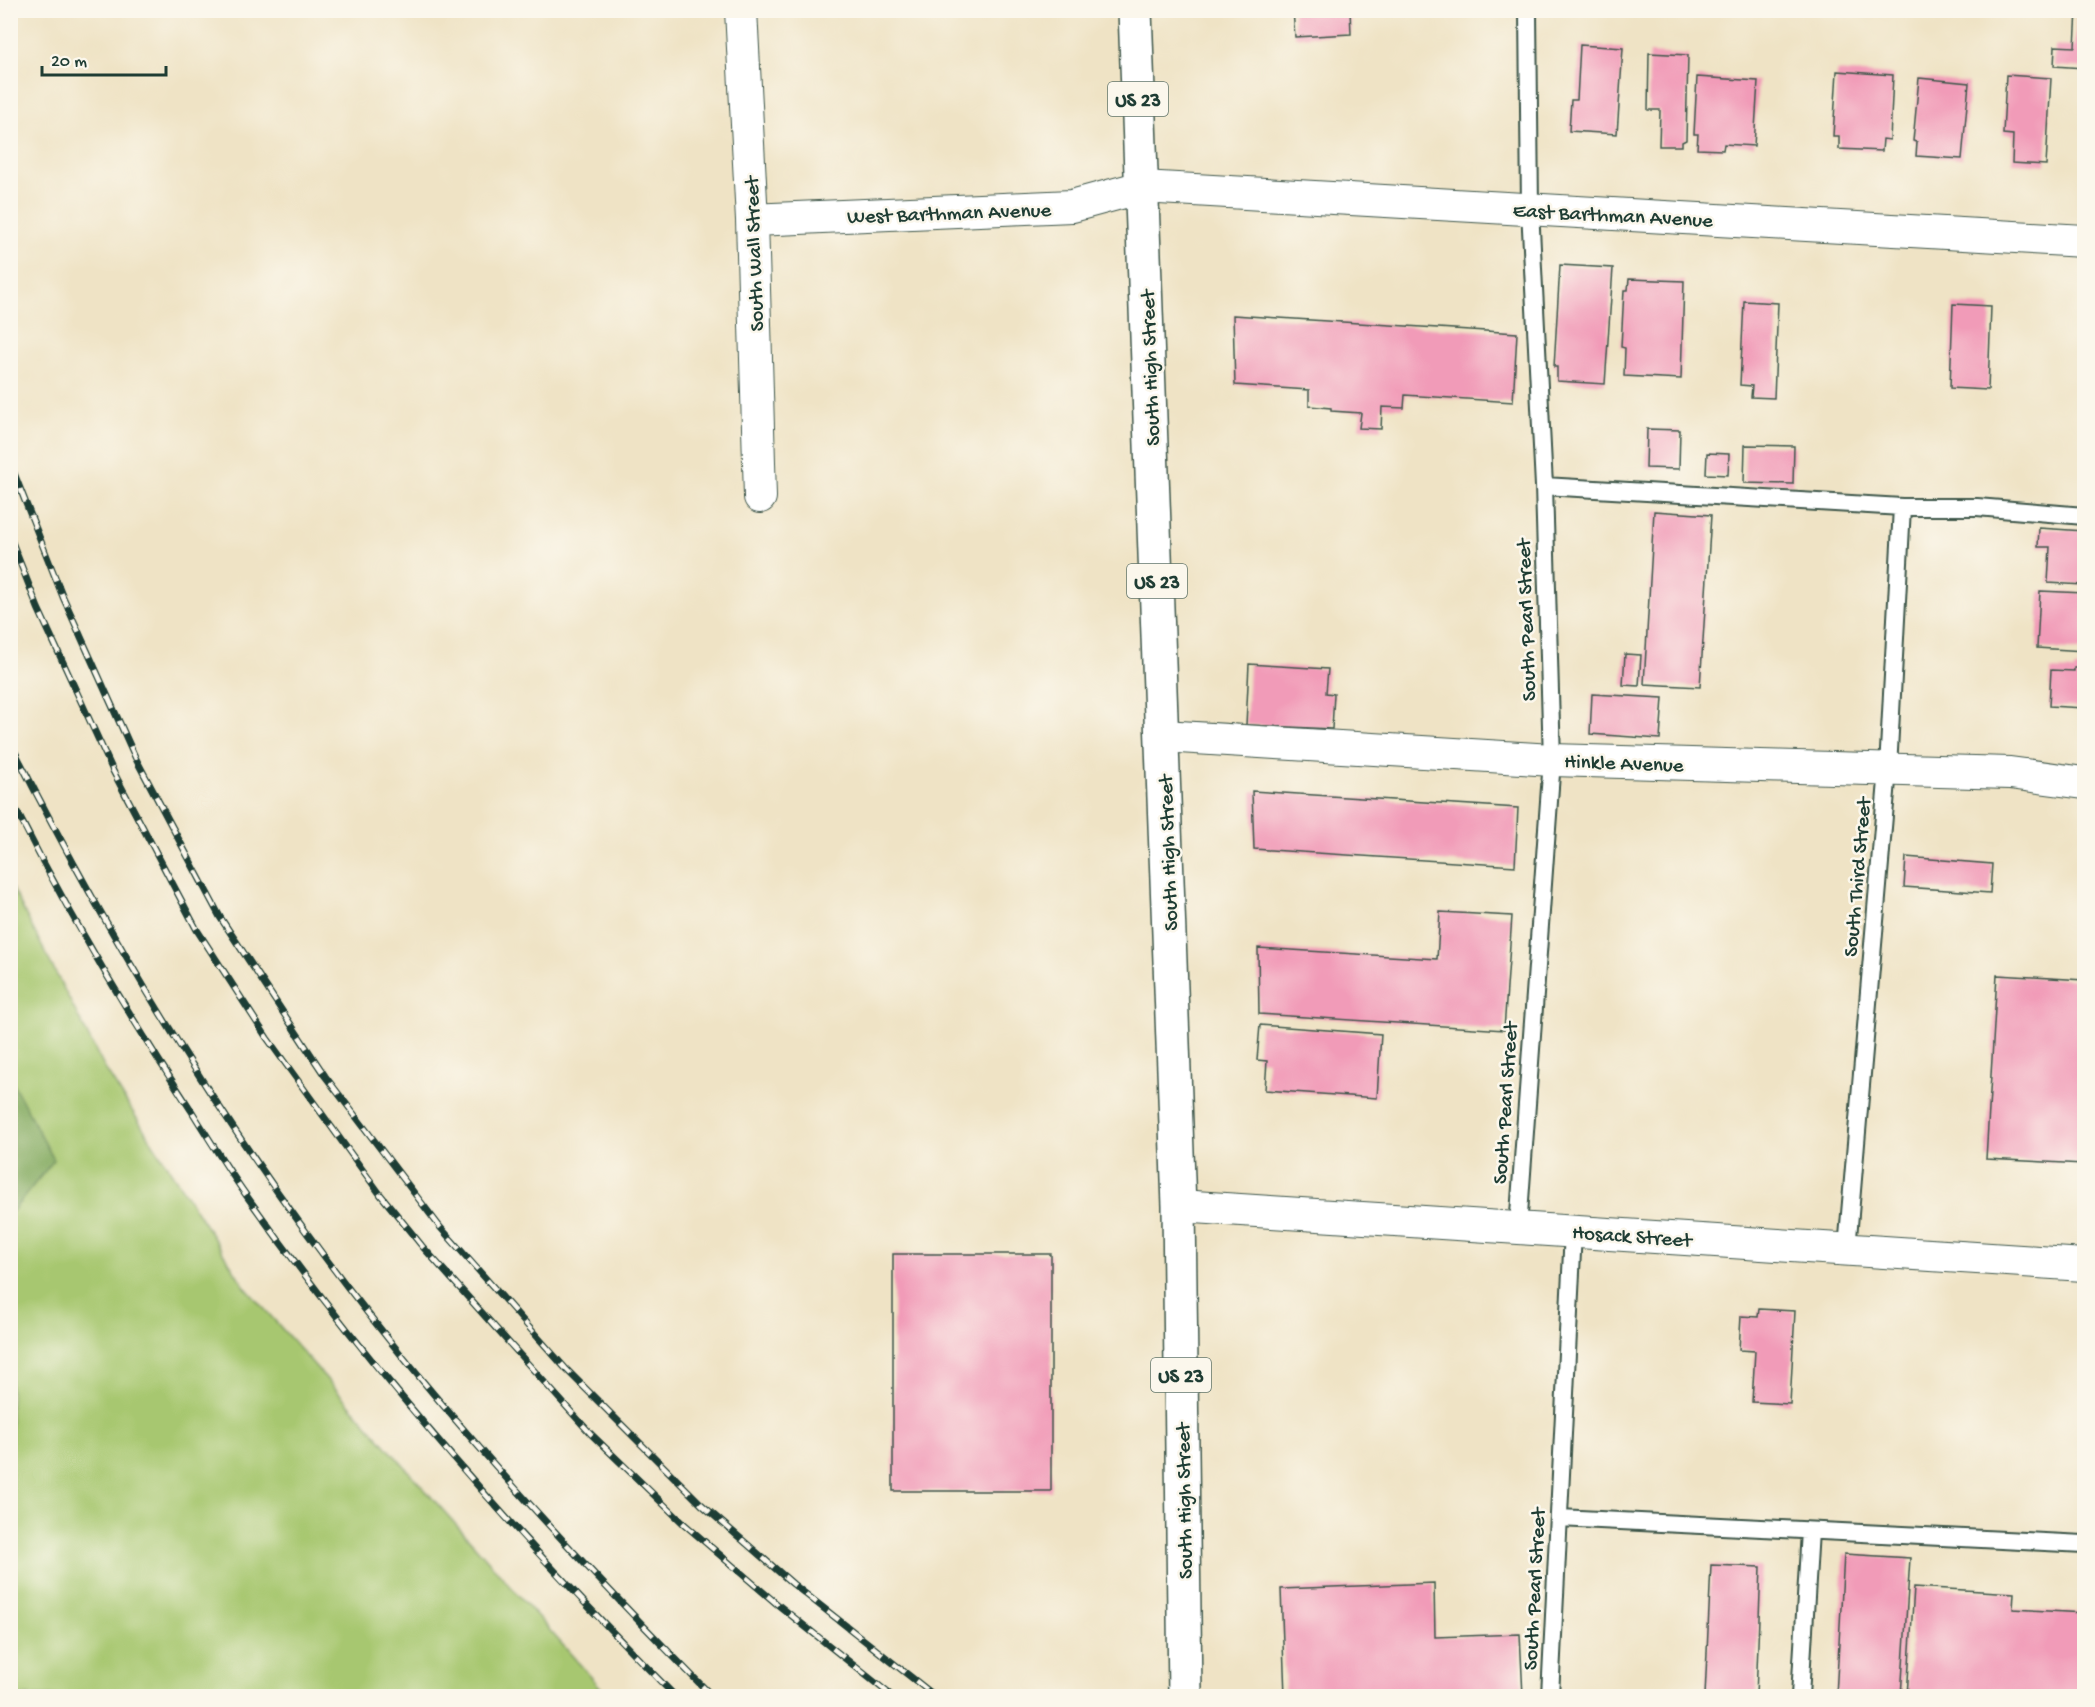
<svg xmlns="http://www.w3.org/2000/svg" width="2095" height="1707" font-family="'Gochi Hand',sans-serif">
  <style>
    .green { fill: #a7c76f; stroke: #638252; stroke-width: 1.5 }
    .forest { fill: #85ac62; stroke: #52744b; stroke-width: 1.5 }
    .building { fill: #f19bb8 }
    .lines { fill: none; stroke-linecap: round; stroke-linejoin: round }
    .service-casing { stroke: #3e564a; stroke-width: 20 }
    .minor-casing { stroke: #3e564a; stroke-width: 34 }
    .primary-casing { stroke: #3e564a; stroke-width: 36 }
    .service { stroke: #fff; stroke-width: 16 }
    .minor { stroke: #fff; stroke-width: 32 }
    .primary { stroke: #fff; stroke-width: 33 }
    .rail-casing { stroke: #1f3d34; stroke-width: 7 }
    .rail { stroke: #fbf7ec; stroke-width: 4.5; stroke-dasharray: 14; stroke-linecap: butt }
    .labels { text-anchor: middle; stroke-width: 5; stroke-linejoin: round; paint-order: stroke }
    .shield { fill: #fbf7ec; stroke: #61756b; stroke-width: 1.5 }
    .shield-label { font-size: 20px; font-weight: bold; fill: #1f3d34 }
    .street-label { font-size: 21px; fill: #1f3d34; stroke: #fbf7ec }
  </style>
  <rect width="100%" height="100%" fill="#fbf7ec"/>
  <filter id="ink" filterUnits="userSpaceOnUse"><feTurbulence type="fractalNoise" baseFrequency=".0167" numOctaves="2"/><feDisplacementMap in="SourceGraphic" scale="12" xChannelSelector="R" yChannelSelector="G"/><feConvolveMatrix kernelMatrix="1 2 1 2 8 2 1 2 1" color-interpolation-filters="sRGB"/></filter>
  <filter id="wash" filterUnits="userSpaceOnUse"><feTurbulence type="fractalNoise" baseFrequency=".008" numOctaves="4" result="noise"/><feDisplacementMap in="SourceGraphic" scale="24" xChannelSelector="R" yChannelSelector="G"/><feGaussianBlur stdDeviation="1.35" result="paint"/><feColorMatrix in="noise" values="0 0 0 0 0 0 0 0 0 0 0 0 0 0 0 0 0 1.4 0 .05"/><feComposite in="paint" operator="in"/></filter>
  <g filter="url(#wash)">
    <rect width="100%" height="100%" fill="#efe3c5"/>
    <path class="green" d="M 10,884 L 104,1067 L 245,1287 L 608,1696 L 11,1696 L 11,1213 L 53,1160 L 11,1080 Z"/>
    <path class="forest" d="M 11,1080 L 54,1160 L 11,1213 L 10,1213 Z"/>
    <g id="blocks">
      <path class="building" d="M 1293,10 L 1350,10 L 1351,34 L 1295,37 Z
        M 2077,10 L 2084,10 L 2084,68 L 2054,66 L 2055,46 L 2075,47 Z
        M 1580,45 L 1623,48 L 1617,134 L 1569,131 L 1571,100 L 1577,100 Z
        M 1649,53 L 1688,55 L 1686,140 L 1682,142 L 1682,146 L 1659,146 L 1660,110 L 1648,110 Z
        M 1837,71 L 1893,75 L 1890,140 L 1883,139 L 1882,151 L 1839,149 L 1839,136 L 1833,136 Z
        M 2006,75 L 2051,78 L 2046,165 L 2012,163 L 2013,135 L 2003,134 Z
        M 1697,77 L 1758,81 L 1754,146 L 1724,144 L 1723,150 L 1697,149 L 1698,134 L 1694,134 Z
        M 1919,78 L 1969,83 L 1962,159 L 1916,156 L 1917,142 L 1913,141 Z
        M 1560,265 L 1613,268 L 1605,384 L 1557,381 L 1557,367 L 1554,367 Z
        M 1629,279 L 1684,281 L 1681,379 L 1624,376 L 1625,348 L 1621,347 L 1624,290 L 1628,290 Z
        M 1744,301 L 1778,303 L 1774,398 L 1751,397 L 1752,386 L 1740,385 Z
        M 1953,304 L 1991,306 L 1988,390 L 1950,388 Z
        M 1233,315 L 1517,333 L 1513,402 L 1405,395 L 1404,408 L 1382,407 L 1381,429 L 1359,428 L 1361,413 L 1331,411 L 1331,408 L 1309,406 L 1309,390 L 1235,385 Z
        M 1647,429 L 1680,430 L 1679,469 L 1646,468 Z
        M 1745,445 L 1794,446 L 1793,484 L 1744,483 Z
        M 1707,453 L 1729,454 L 1728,475 L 1706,474 Z
        M 1654,511 L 1711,515 L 1700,687 L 1644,684 Z
        M 2039,528 L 2084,531 L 2084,585 L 2048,583 L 2050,547 L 2038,547 Z
        M 2040,591 L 2084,593 L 2084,651 L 2037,648 Z
        M 1625,654 L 1641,655 L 1639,686 L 1623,685 Z
        M 1249,664 L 1328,669 L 1326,693 L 1334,694 L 1332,729 L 1246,725 Z
        M 2074,668 L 2084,668 L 2084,708 L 2049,706 L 2051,670 L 2074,671 Z
        M 1592,694 L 1663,698 L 1660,739 L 1590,734 Z
        M 1252,791 L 1518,808 L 1515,866 L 1254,849 Z
        M 1906,857 L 1992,864 L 1990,893 L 1904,887 Z
        M 1440,912 L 1512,916 L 1504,1030 L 1259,1014 L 1258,948 L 1437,959 Z
        M 1997,975 L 2084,980 L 2084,1164 L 1986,1159 Z
        M 1260,1025 L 1381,1034 L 1377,1098 L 1265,1090 L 1267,1061 L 1257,1060 Z
        M 893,1254 L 1051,1254 L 1051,1491 L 893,1491 Z
        M 1759,1309 L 1795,1311 L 1790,1404 L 1752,1402 L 1755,1351 L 1739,1350 L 1741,1316 L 1758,1317 Z
        M 1844,1554 L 1910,1558 L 1901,1696 L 1836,1696 Z
        M 1711,1565 L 1761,1567 L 1756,1696 L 1705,1696 Z
        M 1434,1583 L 1435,1637 L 1520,1634 L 1523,1696 L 1285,1696 L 1281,1589 Z
        M 1914,1587 L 2014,1593 L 2013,1609 L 2084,1613 L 2080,1696 L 1907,1696 Z"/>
    </g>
  </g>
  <g filter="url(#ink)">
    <use href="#blocks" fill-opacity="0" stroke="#3e564a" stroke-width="1.5"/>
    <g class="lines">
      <defs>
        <path id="service" d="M 1544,486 L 1902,507 L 1977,507 L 2084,516
          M 1518,1228 L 1552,760 L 1544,486 L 1530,209 L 1528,10
          M 1847,1249 L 1888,769 L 1902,507
          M 1559,1518 L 2084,1544
          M 1550,1696 L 1573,1232
          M 1800,1696 L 1810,1531"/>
        <path id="minor" d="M 741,10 L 752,220 L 760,497
          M 752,220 L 1072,206 L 1142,187 L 2084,241
          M 1163,736 L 1552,760 L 2010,773 L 2084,783
          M 1179,1206 L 2084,1265"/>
        <path id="primary" d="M 1135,10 L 1179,1206 L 1185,1696"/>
      </defs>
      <use href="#service" class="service-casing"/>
      <use href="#minor" class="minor-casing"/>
      <use href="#primary" class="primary-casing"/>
      <use href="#service" class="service"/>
      <use href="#minor" class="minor"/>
      <use href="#primary" class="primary"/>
      <defs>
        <path id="rail" d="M 10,463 L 63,597 L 136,759 L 220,917 L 325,1076 L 440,1227 L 566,1369 L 701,1504 L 793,1584 L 935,1696
          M 10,537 L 38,608 L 113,771 L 197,930 L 267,1038 L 380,1194 L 422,1246 L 591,1434 L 683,1523 L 777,1604 L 892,1696
          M 10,742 C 96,913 194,1079 307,1233 C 428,1399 568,1550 712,1696
          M 10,798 C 64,906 125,1010 191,1110 C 209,1139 227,1168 246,1195 C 374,1375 520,1540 675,1696"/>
      </defs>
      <use href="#rail" class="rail-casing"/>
      <use href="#rail" class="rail"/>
    </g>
  </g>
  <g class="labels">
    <g class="shield">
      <rect x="1108" y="82" width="60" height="34" rx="4.5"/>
      <rect x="1127" y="564" width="60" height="34" rx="4.5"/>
      <rect x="1151" y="1358" width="60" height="34" rx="4.5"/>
    </g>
    <g class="shield-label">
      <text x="1138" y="106">US 23</text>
      <text x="1157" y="588">US 23</text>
      <text x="1181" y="1382">US 23</text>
    </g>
    <g class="street-label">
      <text transform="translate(949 212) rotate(-2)" y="7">West Barthman Avenue</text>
      <text transform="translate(1613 214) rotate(3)" y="7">East Barthman Avenue</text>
      <text transform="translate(753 254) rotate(-92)" y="7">South Wall Street</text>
      <text transform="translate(1149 368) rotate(-92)" y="7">South High Street</text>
      <text transform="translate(1525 620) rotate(-92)" y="7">South Pearl Street</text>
      <text transform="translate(1624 762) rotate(2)" y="7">Hinkle Avenue</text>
      <text transform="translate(1167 853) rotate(-92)" y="7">South High Street</text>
      <text transform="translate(1856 877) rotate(-85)" y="7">South Third Street</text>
      <text transform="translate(1504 1103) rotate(-86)" y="7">South Pearl Street</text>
      <text transform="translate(1632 1235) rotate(4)" y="7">Hosack Street</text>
      <text transform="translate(1183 1501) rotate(-91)" y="7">South High Street</text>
      <text transform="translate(1533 1589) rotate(-87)" y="7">South Pearl Street</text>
    </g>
  </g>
  <rect width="2095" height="1707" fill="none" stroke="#fbf7ec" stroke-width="36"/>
  <path d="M42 66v9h124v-9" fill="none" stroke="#1f3d34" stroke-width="3"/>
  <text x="51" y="66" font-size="18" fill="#1f3d34" stroke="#fbf7ec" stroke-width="4.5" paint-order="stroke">20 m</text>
</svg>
